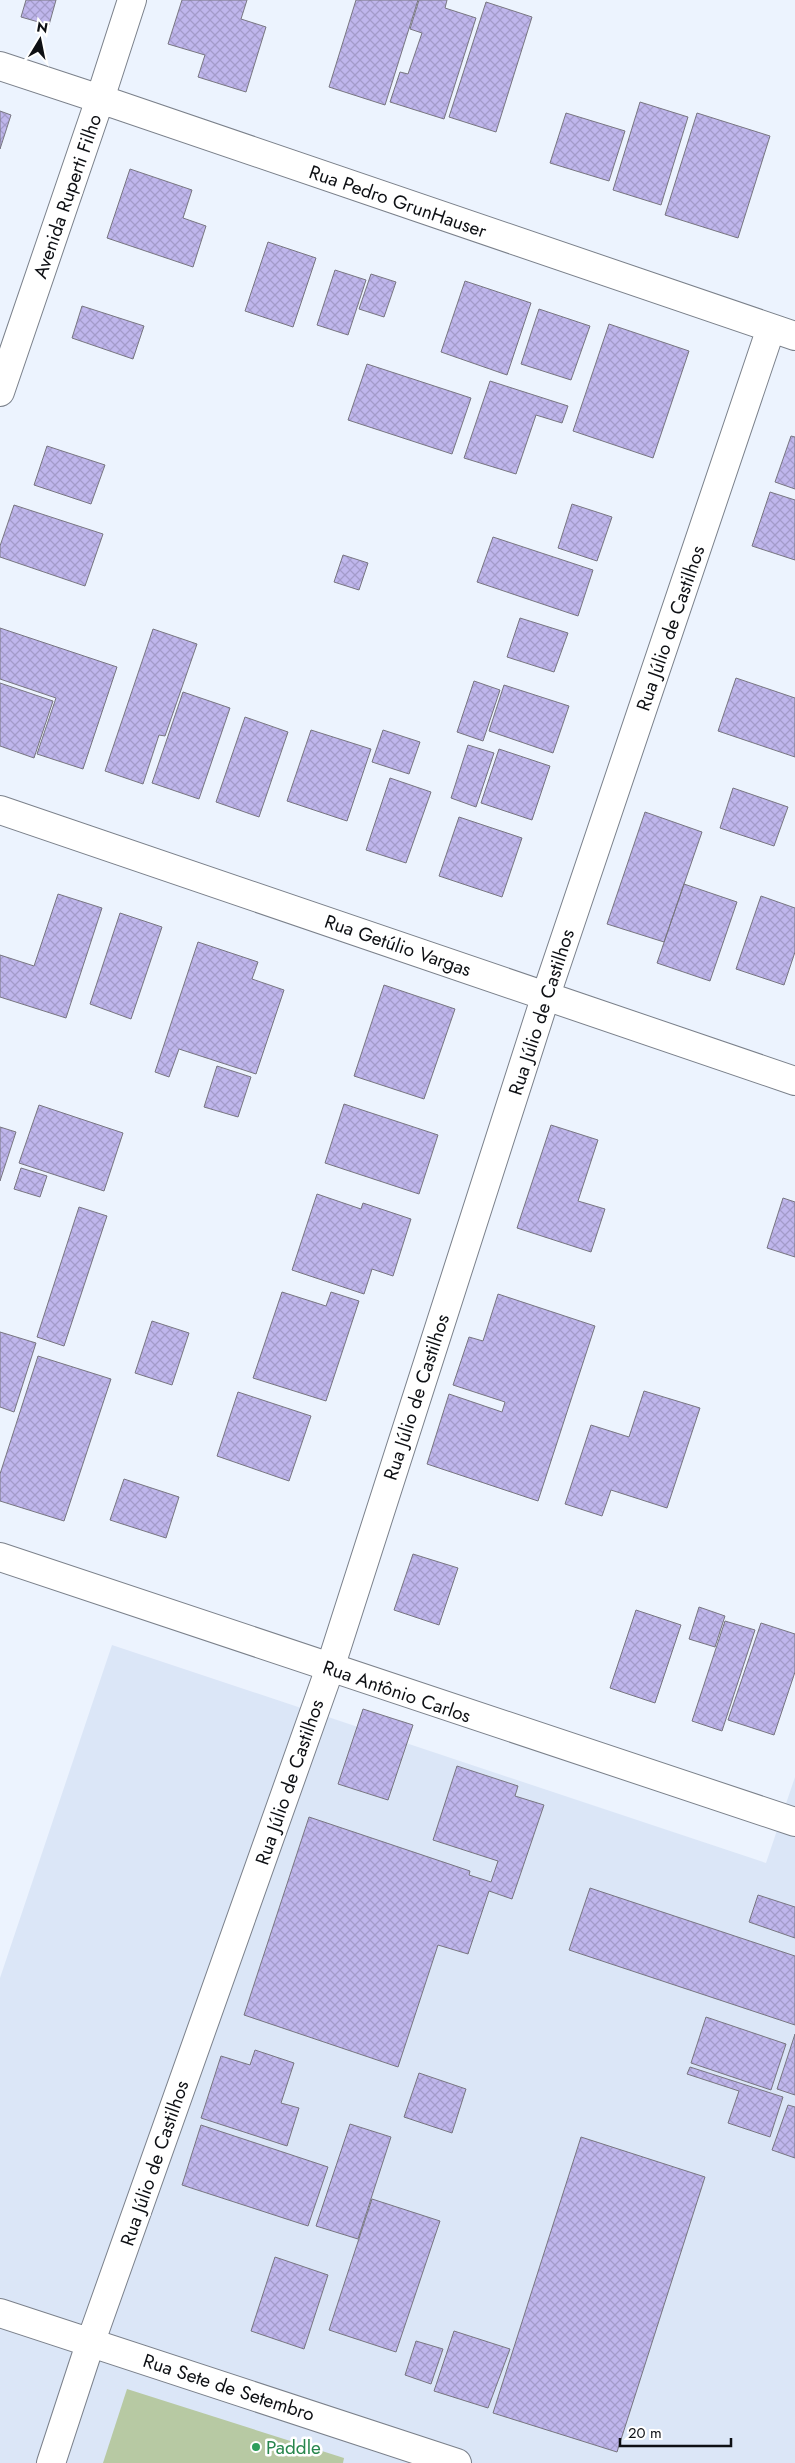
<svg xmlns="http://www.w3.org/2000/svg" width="795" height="2463" font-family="Jost,sans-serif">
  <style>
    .built { fill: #dbe6f7 }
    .pitch { fill: #b7c9a3 }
    .building { fill: url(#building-cross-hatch); stroke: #787681 }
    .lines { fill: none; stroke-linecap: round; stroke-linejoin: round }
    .street-casing { stroke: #7b818b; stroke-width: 30 }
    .secondary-casing { stroke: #7b818b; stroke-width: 30 }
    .street { stroke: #fff; stroke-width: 28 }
    .secondary { stroke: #fff; stroke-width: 28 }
    .leisure-dot { fill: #2e9e5b; stroke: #fff; stroke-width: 2 }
    .labels { text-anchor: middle; stroke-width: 5; stroke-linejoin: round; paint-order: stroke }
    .street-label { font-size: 19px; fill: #0e1014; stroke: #fff }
    .leisure-label { font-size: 19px; fill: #27864d; stroke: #fff; text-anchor: start }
  </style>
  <defs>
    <pattern id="building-cross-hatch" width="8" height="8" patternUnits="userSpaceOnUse" patternTransform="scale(1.25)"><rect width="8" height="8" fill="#bfb6ec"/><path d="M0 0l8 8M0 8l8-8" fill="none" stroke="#a39bca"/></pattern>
  </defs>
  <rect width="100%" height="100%" fill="#ecf3fe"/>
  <path class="built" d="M 112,1645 L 766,1863 L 795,1777 L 795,2463 L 0,2463 L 0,1978 Z"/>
  <path class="pitch" d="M 127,2389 L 344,2458 L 343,2463 L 103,2463 Z"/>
  <path class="building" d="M 26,0 L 56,0 L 49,25 L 21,17 Z
    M 182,0 L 247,0 L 241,19 L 266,27 L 246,92 L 198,77 L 205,55 L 168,44 Z
    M 356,0 L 418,0 L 385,105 L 329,87 Z
    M 419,0 L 447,0 L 445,8 L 476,18 L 444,119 L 390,102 L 400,72 L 408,74 L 422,33 L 410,29 Z
    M 486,2 L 532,17 L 496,132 L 449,117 Z
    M 640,102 L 688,117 L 661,205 L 613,190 Z
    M 0,111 L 11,115 L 0,149 Z
    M 566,113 L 625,131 L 609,181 L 550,163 Z
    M 697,113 L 770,136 L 738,238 L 665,215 Z
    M 130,169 L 192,190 L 183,218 L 206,226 L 193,267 L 107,238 Z
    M 268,242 L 316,258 L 293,327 L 245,311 Z
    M 335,270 L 366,280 L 348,335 L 317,325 Z
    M 371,274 L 396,282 L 384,317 L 359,309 Z
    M 465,281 L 531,303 L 507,375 L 441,352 Z
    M 82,306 L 144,326 L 133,359 L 72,338 Z
    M 539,309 L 590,326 L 571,380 L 521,364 Z
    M 609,324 L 689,351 L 653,458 L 573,431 Z
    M 367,364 L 471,398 L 452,454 L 348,420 Z
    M 490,381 L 568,406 L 562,423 L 536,415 L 516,474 L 464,458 Z
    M 791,436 L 795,437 L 795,489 L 775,482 Z
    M 47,446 L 105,465 L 91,504 L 34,485 Z
    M 770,492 L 795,500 L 795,560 L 752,546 Z
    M 572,504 L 612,517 L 597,561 L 558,548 Z
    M 14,505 L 103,534 L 85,586 L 0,557 L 0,546 Z
    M 493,537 L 593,570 L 578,616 L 477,582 Z
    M 343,555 L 368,563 L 359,590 L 334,582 Z
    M 520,618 L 568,633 L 554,672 L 507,657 Z
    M 0,628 L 117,667 L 83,769 L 37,754 L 56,698 L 0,679 Z
    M 153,629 L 197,644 L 165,736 L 159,735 L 143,784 L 105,771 Z
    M 736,678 L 795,698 L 795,757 L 718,731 Z
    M 474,681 L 500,690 L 483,741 L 457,732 Z
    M 0,683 L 53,701 L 34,758 L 0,746 Z
    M 504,685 L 569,706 L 553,753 L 489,731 Z
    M 183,692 L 230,708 L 199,799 L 152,783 Z
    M 245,717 L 288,732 L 259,817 L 216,802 Z
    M 311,730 L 371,749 L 347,821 L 287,801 Z
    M 383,730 L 420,742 L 409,774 L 372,762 Z
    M 468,745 L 494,753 L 476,807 L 451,798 Z
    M 499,749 L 550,766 L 532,820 L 481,803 Z
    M 390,778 L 431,792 L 406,863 L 366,850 Z
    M 733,788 L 788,807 L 774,846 L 720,828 Z
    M 645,812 L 702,832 L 664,942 L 607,924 Z
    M 459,817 L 522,838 L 502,897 L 439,876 Z
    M 684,884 L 737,902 L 710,981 L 657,963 Z
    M 58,894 L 102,908 L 66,1018 L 0,997 L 0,955 L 34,966 Z
    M 761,896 L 795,908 L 795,952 L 784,985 L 736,969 Z
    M 120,913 L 162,927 L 131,1019 L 90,1004 Z
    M 198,942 L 258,962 L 252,979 L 284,990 L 256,1074 L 179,1049 L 169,1077 L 155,1072 Z
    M 384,985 L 455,1009 L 424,1099 L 354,1076 Z
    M 217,1066 L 251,1077 L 238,1117 L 204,1107 Z
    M 344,1104 L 438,1135 L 419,1194 L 325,1163 Z
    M 39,1105 L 123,1133 L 104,1191 L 19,1163 Z
    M 551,1125 L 598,1140 L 578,1201 L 605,1209 L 591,1252 L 517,1228 Z
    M 0,1127 L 16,1132 L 0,1181 Z
    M 21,1168 L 47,1176 L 40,1197 L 14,1189 Z
    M 317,1194 L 361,1209 L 363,1203 L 411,1219 L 393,1276 L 372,1269 L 364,1294 L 292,1270 Z
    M 783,1198 L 795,1202 L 795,1257 L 767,1248 Z
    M 79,1207 L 107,1216 L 64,1346 L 37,1337 Z
    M 282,1292 L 326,1306 L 331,1292 L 359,1301 L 326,1401 L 253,1378 Z
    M 498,1294 L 595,1326 L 538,1501 L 427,1464 L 449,1394 L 502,1412 L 505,1402 L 453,1385 L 469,1337 L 483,1341 Z
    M 152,1321 L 189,1333 L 172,1385 L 135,1373 Z
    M 0,1332 L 36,1343 L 14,1412 L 0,1407 Z
    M 38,1356 L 111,1379 L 64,1521 L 0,1501 L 0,1474 Z
    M 644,1391 L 700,1408 L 667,1508 L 611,1490 L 602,1516 L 565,1504 L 591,1425 L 629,1437 Z
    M 238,1392 L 311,1416 L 289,1481 L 217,1456 Z
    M 124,1479 L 179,1497 L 166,1538 L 110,1520 Z
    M 413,1554 L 458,1568 L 439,1625 L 394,1610 Z
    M 699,1607 L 725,1616 L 715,1647 L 689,1639 Z
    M 636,1610 L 681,1625 L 655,1703 L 610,1688 Z
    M 725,1621 L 755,1630 L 722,1731 L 692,1721 Z
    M 761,1623 L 795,1634 L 795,1672 L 774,1735 L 728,1720 Z
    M 363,1709 L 413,1725 L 388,1800 L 338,1784 Z
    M 457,1766 L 518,1786 L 515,1796 L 544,1805 L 512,1899 L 489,1891 L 468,1954 L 438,1945 L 398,2067 L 244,2015 L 309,1817 L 470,1871 L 469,1875 L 491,1882 L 498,1861 L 433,1840 Z
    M 590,1888 L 795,1956 L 795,2025 L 569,1950 Z
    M 758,1895 L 795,1907 L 795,1938 L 749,1922 Z
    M 706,2017 L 786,2044 L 771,2090 L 691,2063 Z
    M 795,2034 L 795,2095 L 777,2089 Z
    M 255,2050 L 294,2063 L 281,2103 L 299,2108 L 287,2146 L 201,2118 L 221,2056 L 250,2065 Z
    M 690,2067 L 783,2097 L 770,2137 L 728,2123 L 739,2091 L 687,2074 Z
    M 419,2073 L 466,2089 L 452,2133 L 404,2117 Z
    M 788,2105 L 795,2107 L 795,2158 L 772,2150 Z
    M 350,2124 L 391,2137 L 358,2239 L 316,2226 Z
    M 201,2125 L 328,2167 L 308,2226 L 182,2185 Z
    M 581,2137 L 705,2177 L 617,2452 L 493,2413 Z
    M 372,2199 L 440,2221 L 396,2352 L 329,2330 Z
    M 275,2257 L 328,2275 L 304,2349 L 251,2331 Z
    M 454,2331 L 510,2349 L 488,2408 L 434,2391 Z
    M 416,2341 L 443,2349 L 431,2384 L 405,2375 Z"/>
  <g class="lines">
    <defs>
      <path id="street" d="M 0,66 L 100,99 L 132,0
        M 0,810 L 795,1081
        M 0,1557 L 795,1822"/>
      <path id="secondary" d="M 0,392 L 100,99 L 795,336
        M 0,2313 L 457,2463
        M 51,2463 L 91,2341 L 330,1668 L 546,995 L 771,328"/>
    </defs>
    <use href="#street" class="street-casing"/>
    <use href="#secondary" class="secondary-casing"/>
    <use href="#street" class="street"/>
    <use href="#secondary" class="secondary"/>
  </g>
  <circle class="leisure-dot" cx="256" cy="2447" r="5"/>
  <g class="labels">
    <g class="street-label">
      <text transform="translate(67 196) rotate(-71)" y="7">Avenida Ruperti Filho</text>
      <text transform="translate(398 201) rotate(19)" y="7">Rua Pedro GrunHauser</text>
      <text transform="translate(670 628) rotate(-71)" y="7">Rua Júlio de Castilhos</text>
      <text transform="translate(398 945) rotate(19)" y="7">Rua Getúlio Vargas</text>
      <text transform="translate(541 1012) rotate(-72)" y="7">Rua Júlio de Castilhos</text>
      <text transform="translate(416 1397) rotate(-72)" y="7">Rua Júlio de Castilhos</text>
      <text transform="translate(397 1691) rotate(19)" y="7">Rua Antônio Carlos</text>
      <text transform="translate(289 1782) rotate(-71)" y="7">Rua Júlio de Castilhos</text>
      <text transform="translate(154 2163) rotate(-71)" y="7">Rua Júlio de Castilhos</text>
      <text transform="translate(229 2387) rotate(18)" y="7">Rua Sete de Setembro</text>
    </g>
    <g class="leisure-label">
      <text x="266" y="2454">Paddle</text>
    </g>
  </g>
  <g transform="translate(40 40) rotate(10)" stroke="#ffffff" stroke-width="4" paint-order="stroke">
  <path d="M0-4L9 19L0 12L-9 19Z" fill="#0e1014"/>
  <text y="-8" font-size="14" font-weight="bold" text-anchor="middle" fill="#0e1014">N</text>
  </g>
  <path d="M620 2438v8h111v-8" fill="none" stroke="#0e1014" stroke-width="2.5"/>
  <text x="628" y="2438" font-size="15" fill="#0e1014" stroke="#ffffff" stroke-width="4" paint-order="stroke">20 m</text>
</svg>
